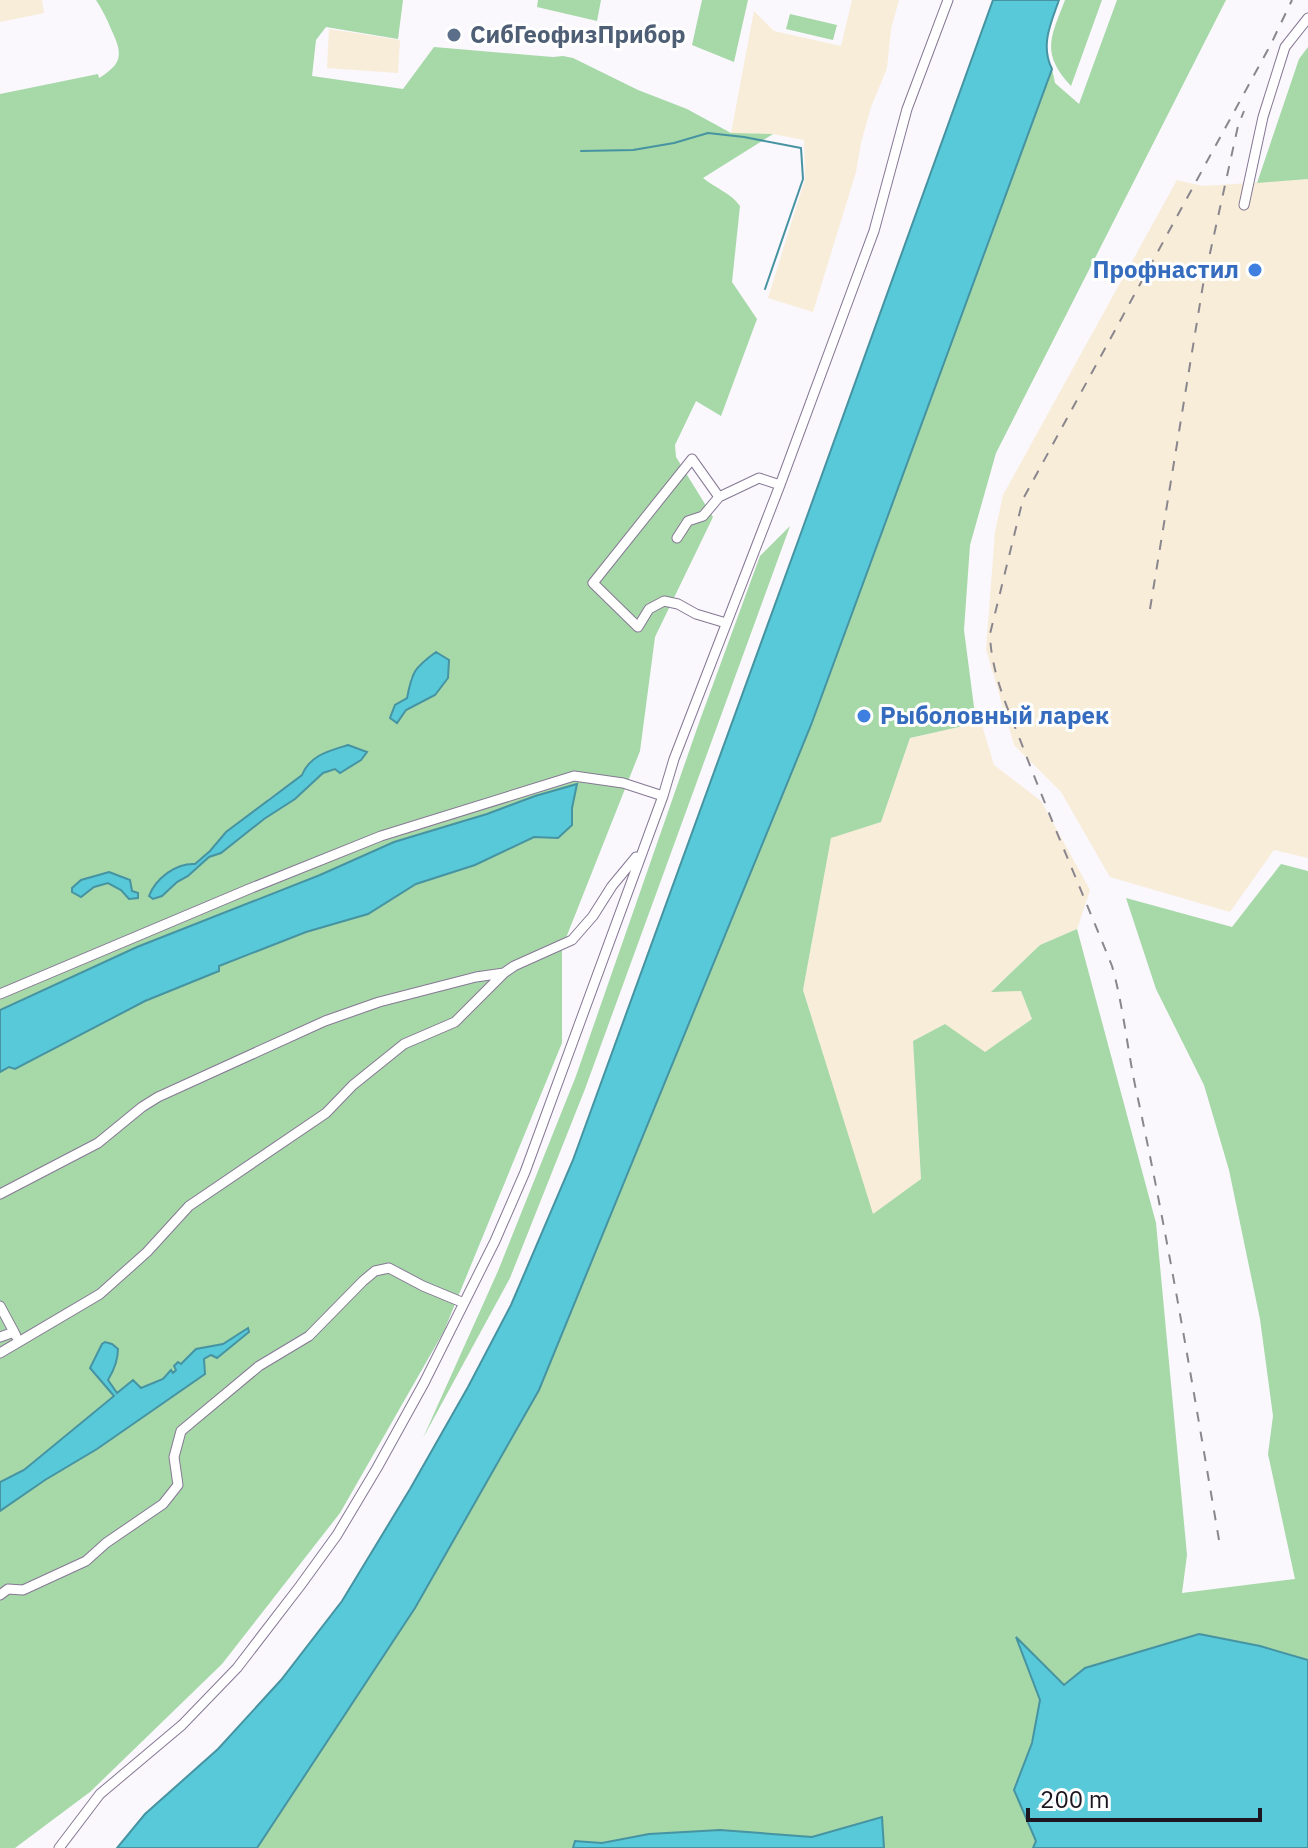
<svg xmlns="http://www.w3.org/2000/svg" width="1308" height="1848" font-family="'IBM Plex Sans',sans-serif">
  <style>
    .industrial { fill: #f8edd8 }
    .green { fill: #a6d8a8; fill-rule: evenodd }
    .water { fill: #58c9d9; stroke: #4693a2; stroke-width: 2 }
    .lines { fill: none; stroke-linecap: round; stroke-linejoin: round }
    .stream { stroke: #4693a2; stroke-width: 2 }
    .minor-casing { stroke: #867894; stroke-width: 11 }
    .minor { stroke: #fff; stroke-width: 9 }
    .rail { stroke: #8a868e; stroke-width: 2; stroke-dasharray: 10 10; stroke-linecap: butt }
    .service-dot { fill: #5c6f8a; stroke: #fff; stroke-width: 3 }
    .shop-dot { fill: #3f7fe0; stroke: #fff; stroke-width: 3 }
    .labels { text-anchor: middle; stroke-width: 6; stroke-linejoin: round; paint-order: stroke }
    .service-label { font-size: 24px; font-weight: bold; fill: #4e5e75; stroke: #fff; text-anchor: start }
    .shop-label { font-size: 24px; font-weight: bold; fill: #366cbe; stroke: #fff; text-anchor: end }
  </style>
  <rect width="100%" height="100%" fill="#faf7fd"/>
  <path class="industrial" d="M 0,0 L 42,0 L 44,13 L 0,22 Z
    M 852,0 L 899,0 L 891,29 L 887,68 L 871,107 L 861,143 L 856,172 L 813,312 L 768,298 L 805,179 L 804,140 L 773,134 L 731,133 L 754,11 L 774,31 L 841,46 Z
    M 329,29 L 400,40 L 398,73 L 327,68 Z
    M 1308,179 L 1308,858 L 1274,850 L 1230,912 L 1110,877 L 1061,792 L 1014,745 L 986,649 L 995,532 L 1003,495 L 1177,180 L 1203,186 Z
    M 981,722 L 994,765 L 1041,801 L 1090,890 L 1077,929 L 1040,945 L 992,991 L 1021,991 L 1032,1019 L 984,1053 L 945,1024 L 913,1041 L 921,1179 L 872,1215 L 803,990 L 831,837 L 881,822 L 910,738 Z"/>
  <path class="green" d="M 96,0 L 403,0 L 398,39 L 326,27 L 316,40 L 312,76 L 403,89 L 434,47 L 553,57 L 563,56 L 573,58 L 638,90 L 687,109 L 731,133 L 773,134 L 703,178 C 715,188 731,193 740,206 L 732,282 L 757,319 L 721,416 L 696,401 L 675,445 L 676,457 L 713,517 L 655,637 L 640,751 L 562,948 L 562,1043 L 444,1331 L 340,1513 L 222,1664 L 90,1792 L 15,1848 L 0,1848 L 0,1072 L 9,1067 L 15,1068 L 145,1001 L 219,971 L 219,966 L 306,932 L 368,914 L 416,884 L 475,865 L 535,837 L 558,838 L 572,825 L 572,808 L 577,785 L 535,796 L 487,814 L 394,842 L 320,875 L 137,947 L 0,1010 L 0,94 L 98,74 L 99,78 C 123,63 123,54 111,29 C 107,19 102,9 96,0 ZM 411,677 L 448,678 L 435,695 L 405,710 ZM 348,745 L 366,752 L 335,769 L 323,773 L 295,799 L 264,819 L 268,799 L 302,775 L 320,755 Z
    M 538,0 L 601,0 L 597,21 L 537,7 Z
    M 702,0 L 748,0 L 734,62 L 692,45 Z
    M 1065,0 L 1102,0 L 1071,86 C 1040,53 1051,37 1065,0 Z
    M 1117,0 L 1226,0 L 996,453 L 970,545 L 964,630 L 974,707 L 981,722 L 910,738 L 881,822 L 831,838 L 803,990 L 873,1214 L 921,1179 L 913,1041 L 945,1024 L 985,1052 L 1032,1019 L 1021,991 L 991,992 L 1040,945 L 1077,929 L 1156,1223 L 1187,1555 L 1182,1593 L 1295,1579 L 1268,1454 L 1273,1416 L 1260,1319 L 1229,1170 L 1204,1085 L 1156,989 L 1126,898 L 1232,927 L 1281,864 L 1308,871 L 1308,1660 L 1260,1646 L 1198,1634 L 1085,1668 L 1064,1686 L 1018,1639 L 1040,1700 L 1032,1743 L 1014,1790 L 1036,1841 L 1033,1848 L 257,1848 L 415,1608 L 539,1390 L 811,725 L 1052,69 L 1055,83 L 1079,104 Z
    M 790,14 L 837,25 L 833,40 L 786,29 Z
    M 1308,47 L 1308,179 L 1257,183 L 1299,59 Z
    M 790,526 L 585,1089 L 510,1278 L 423,1438 L 498,1271 L 576,1076 L 700,720 L 760,556 Z"/>
  <path class="water" d="M 993,0 L 1059,0 C 1051,23 1040,45 1052,69 L 811,725 L 539,1390 L 415,1608 L 257,1848 L 117,1848 L 145,1814 L 218,1749 L 281,1680 L 342,1601 L 410,1489 L 468,1387 L 511,1305 L 573,1160 L 801,533 Z
    M 436,652 L 449,660 L 448,678 L 435,695 L 406,710 L 397,723 L 390,718 L 395,705 L 407,698 C 412,672 414,668 436,652 Z
    M 348,745 L 367,752 L 361,760 L 340,773 L 335,769 L 323,773 L 295,799 L 264,819 L 221,853 L 209,857 L 188,876 L 177,882 L 162,896 L 153,899 L 149,896 C 156,878 176,863 195,864 L 210,851 L 226,832 L 302,775 C 310,755 329,751 348,745 Z
    M 577,784 L 572,808 L 572,825 L 558,838 L 534,837 L 475,865 L 416,884 L 368,914 L 306,932 L 219,966 L 219,971 L 145,1001 L 15,1069 L 9,1067 L 0,1072 L 0,1010 L 137,947 L 320,875 L 394,842 L 487,814 L 535,796 Z
    M 109,872 L 130,880 L 132,891 L 138,893 L 138,898 L 129,899 L 121,890 L 108,883 L 94,887 L 81,897 L 72,892 L 72,888 L 81,880 Z
    M 248,1328 L 249,1332 L 217,1358 L 211,1355 L 204,1359 L 205,1374 L 97,1449 L 45,1480 L 0,1511 L 0,1482 L 24,1470 L 114,1396 L 90,1368 L 102,1344 L 105,1342 L 112,1344 L 118,1349 C 118,1361 114,1370 108,1380 L 117,1393 L 133,1380 L 141,1388 L 163,1379 L 171,1370 L 173,1373 L 176,1370 L 174,1366 L 178,1362 L 181,1364 L 196,1349 L 223,1344 Z
    M 1199,1634 L 1260,1646 L 1308,1660 L 1308,1848 L 1033,1848 L 1036,1841 L 1014,1790 L 1032,1743 L 1040,1700 L 1016,1637 L 1064,1685 L 1085,1668 Z
    M 882,1817 L 884,1848 L 573,1848 L 575,1841 L 602,1843 L 649,1834 L 720,1830 L 812,1837 Z"/>
  <g class="lines">
    <path class="stream" d="M 581,151 L 633,150 L 674,143 L 708,133 L 744,137 L 801,148 L 803,179 L 765,289"/>
    <defs>
      <path id="minor" d="M 1244,205 L 1263,117 L 1285,47 L 1308,18
        M 719,497 L 692,459 L 593,583 L 638,627 L 649,609 L 664,601 L 678,604 L 696,614 L 726,623
        M 677,538 L 688,521 L 703,516 L 719,497 L 759,478 L 780,485
        M 0,994 L 249,889 L 381,836 L 574,776 L 623,783 L 663,796
        M 0,1194 L 98,1143 L 142,1107 L 158,1097 L 325,1021 L 379,1002 L 476,977 L 504,973 L 514,966 L 572,940 L 593,916 L 612,886 L 636,857
        M 0,1306 L 14,1332
        M 0,1337 L 14,1332 L 16,1336
        M 0,1353 L 100,1294 L 147,1252 L 189,1206 L 326,1113 L 353,1085 L 404,1044 L 455,1022 L 504,973
        M 0,1595 L 8,1589 L 23,1590 L 86,1561 L 106,1543 L 163,1504 L 178,1485 L 174,1457 L 181,1431 L 259,1366 L 309,1336 L 363,1281 L 375,1271 L 389,1268 L 423,1286 L 464,1303
        M 59,1848 L 100,1794 L 182,1725 L 237,1668 L 300,1586 L 337,1535 L 377,1468 L 424,1383 L 495,1241 L 525,1172 L 663,796 L 674,759 L 780,485 L 874,231 L 907,109 L 948,0"/>
    </defs>
    <use href="#minor" class="minor-casing"/>
    <use href="#minor" class="minor"/>
    <path class="rail" d="M 1150,609 L 1203,285 L 1238,126 L 1244,111
      M 1219,1540 C 1193,1388 1168,1236 1135,1085 C 1127,1046 1123,1005 1112,966 C 1083,894 1052,823 1024,750 C 1010,713 991,675 990,634 L 1023,499 L 1271,44 L 1292,0"/>
  </g>
  <circle class="service-dot" cx="454" cy="35" r="8"/>
  <g class="shop-dot">
    <circle cx="1255" cy="270" r="8"/>
    <circle cx="864" cy="716" r="8"/>
  </g>
  <g class="labels">
    <g class="service-label">
      <text x="470" y="43">СибГеофизПрибор</text>
    </g>
    <g class="shop-label">
      <text x="1239" y="278">Профнастил</text>
      <text x="880" y="724" text-anchor="start">Рыболовный ларек</text>
    </g>
  </g>
  <path d="M1028 1808v12h232v-12" fill="none" stroke="#1c1621" stroke-width="4"/>
  <text x="1040" y="1808" font-size="24" fill="#1c1621" stroke="#ffffff" stroke-width="6" paint-order="stroke">200 m</text>
</svg>
